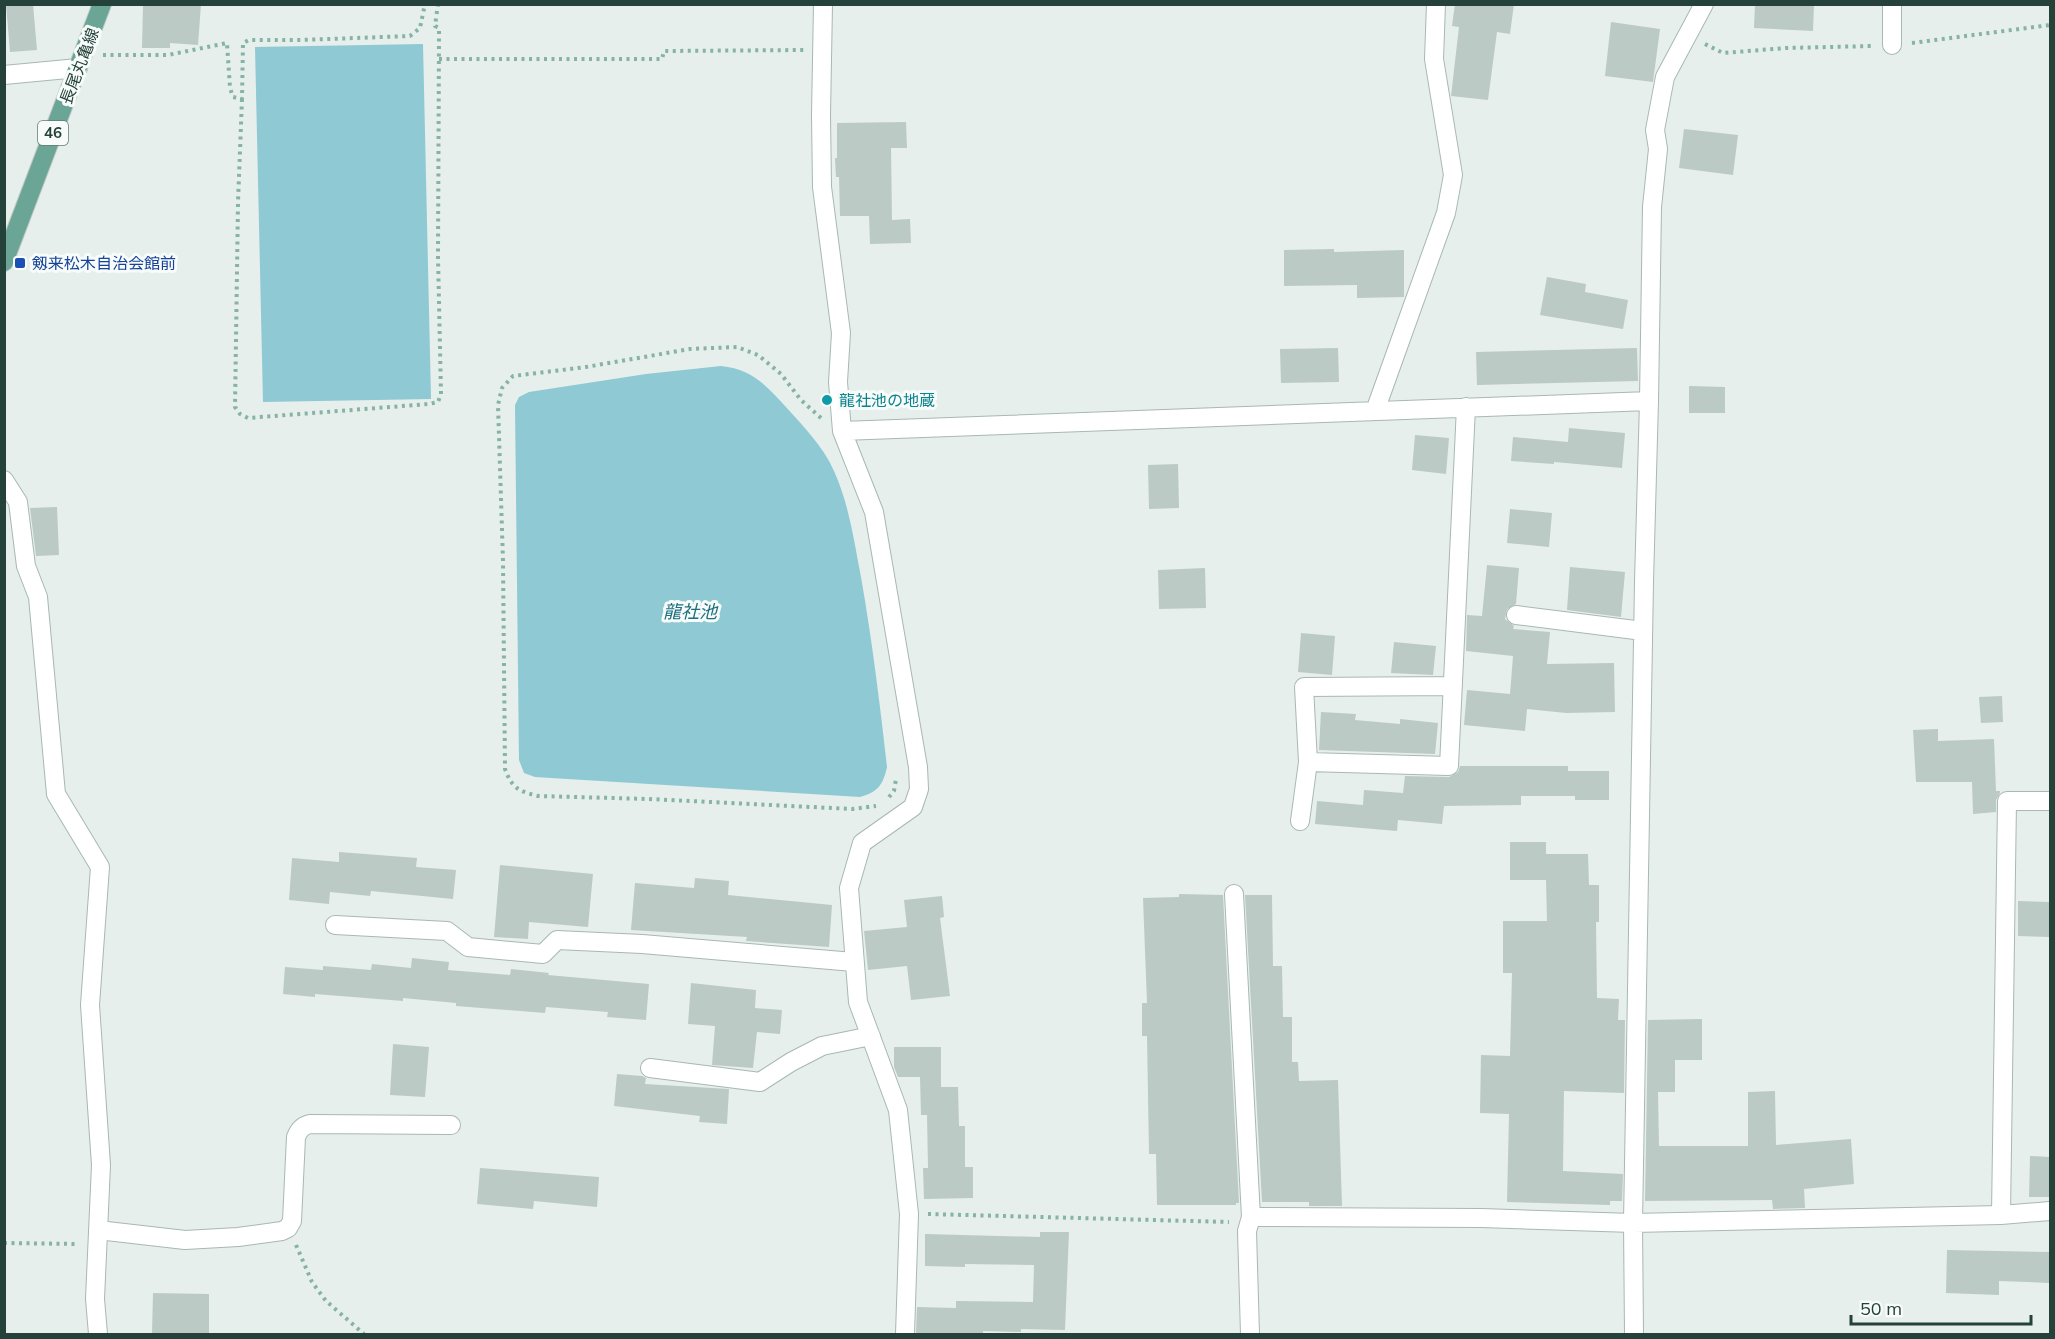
<svg xmlns="http://www.w3.org/2000/svg" width="2055" height="1339" font-family="Mulish,'Noto Sans JP',sans-serif">
  <style>
    .water { fill: #8ec9d4 }
    .building { fill: #bbcac4 }
    .lines { fill: none; stroke-linecap: round; stroke-linejoin: round }
    .street-casing { stroke: #a8b8b2; stroke-width: 20 }
    .primary-casing { stroke: #c2cac8; stroke-width: 20 }
    .path { stroke: #86b3a5; stroke-width: 4; stroke-dasharray: 3 4.5; stroke-linecap: butt }
    .street { stroke: #fff; stroke-width: 18 }
    .primary { stroke: #6aa596; stroke-width: 18 }
    .transit-dot { fill: #1a4fb4; stroke: #f7fbf9; stroke-width: 2 }
    .culture-dot { fill: #0f9aa8; stroke: #f7fbf9; stroke-width: 2 }
    .labels { text-anchor: middle; stroke-width: 6; stroke-linejoin: round; paint-order: stroke }
    .shield { fill: #f7fbf9; stroke: #637a73; stroke-width: 1.5 }
    .shield-label { font-size: 15px; font-weight: bold; fill: #24423a }
    .street-label { font-size: 16px; fill: #24423a; stroke: #f7fbf9 }
    .transit-label { font-size: 16px; fill: #164399; stroke: #f7fbf9; text-anchor: start }
    .culture-label { font-size: 16px; fill: #0d838f; stroke: #f7fbf9; text-anchor: start }
    .water-label { font-size: 18px; font-style: italic; fill: #1c6f80; stroke: #f7fbf9 }
  </style>
  <rect width="100%" height="100%" fill="#e6efeb"/>
  <path class="water" d="M 423,44 L 431,399 L 263,402 L 255,47 Z
    M 721,366 C 751,369 765,384 785,406 C 803,426 823,446 834,471 C 849,504 854,541 861,577 C 872,640 880,704 887,767 C 883,785 878,792 860,797 L 535,777 L 524,773 L 519,760 L 515,405 L 519,397 L 529,392 L 646,374 Z"/>
  <path class="building" d="M 6,4 L 33,4 L 37,50 L 10,52 Z
    M 143,4 L 201,4 L 198,45 L 170,43 L 170,48 L 142,48 Z
    M 1455,4 L 1514,4 L 1510,34 L 1497,32 L 1488,100 L 1451,96 L 1459,27 L 1452,26 Z
    M 1755,4 L 1814,4 L 1813,31 L 1754,28 Z
    M 1611,22 L 1660,29 L 1653,82 L 1605,76 Z
    M 906,122 L 907,148 L 891,148 L 892,220 L 910,219 L 911,243 L 870,244 L 869,216 L 840,216 L 839,177 L 836,177 L 835,158 L 837,158 L 837,123 Z
    M 1684,129 L 1738,135 L 1733,175 L 1679,168 Z
    M 1334,249 L 1334,252 L 1404,250 L 1404,297 L 1357,298 L 1357,285 L 1284,286 L 1284,250 Z
    M 1547,277 L 1586,284 L 1585,292 L 1628,300 L 1623,329 L 1540,315 Z
    M 1338,348 L 1339,382 L 1281,383 L 1280,349 Z
    M 1637,348 L 1638,381 L 1477,385 L 1476,352 Z
    M 1689,386 L 1725,387 L 1725,413 L 1689,413 Z
    M 1569,428 L 1625,433 L 1622,468 L 1554,462 L 1554,464 L 1511,461 L 1513,437 L 1568,442 Z
    M 1415,435 L 1449,438 L 1446,474 L 1412,470 Z
    M 1178,464 L 1179,508 L 1149,509 L 1148,465 Z
    M 57,507 L 59,555 L 36,556 L 30,508 Z
    M 1510,509 L 1552,513 L 1549,547 L 1507,543 Z
    M 1487,565 L 1519,568 L 1516,604 L 1507,609 L 1505,619 L 1514,626 L 1513,629 L 1550,632 L 1547,664 L 1614,663 L 1615,712 L 1566,713 L 1527,709 L 1525,731 L 1464,725 L 1467,690 L 1510,694 L 1513,656 L 1466,651 L 1467,615 L 1482,616 Z
    M 1570,567 L 1625,572 L 1621,617 L 1567,610 Z
    M 1205,568 L 1206,608 L 1159,609 L 1158,570 Z
    M 1301,633 L 1335,636 L 1332,675 L 1298,672 Z
    M 1394,642 L 1436,646 L 1433,675 L 1391,673 Z
    M 2002,696 L 2003,722 L 1981,723 L 1979,697 Z
    M 1321,712 L 1356,714 L 1355,720 L 1400,724 L 1400,719 L 1438,723 L 1435,754 L 1319,750 Z
    M 1938,729 L 1938,741 L 1994,739 L 1996,791 L 2000,791 L 2000,793 L 1996,800 L 1996,812 L 1973,814 L 1972,782 L 1916,782 L 1913,730 Z
    M 1460,766 L 1568,766 L 1568,771 L 1609,771 L 1609,800 L 1575,800 L 1575,796 L 1521,796 L 1521,805 L 1444,806 L 1442,824 L 1398,820 L 1397,831 L 1315,824 L 1317,801 L 1363,805 L 1364,790 L 1403,793 L 1405,776 L 1449,777 L 1458,772 Z
    M 1510,842 L 1546,842 L 1546,854 L 1588,854 L 1589,885 L 1599,885 L 1599,922 L 1596,922 L 1597,998 L 1619,999 L 1618,1020 L 1625,1020 L 1624,1093 L 1564,1091 L 1563,1171 L 1623,1174 L 1622,1201 L 1610,1201 L 1610,1205 L 1507,1202 L 1509,1114 L 1480,1113 L 1481,1055 L 1510,1056 L 1512,973 L 1503,973 L 1503,921 L 1547,921 L 1546,880 L 1510,880 Z
    M 339,852 L 417,858 L 416,867 L 456,870 L 453,899 L 371,891 L 370,896 L 330,892 L 329,904 L 289,900 L 292,858 L 339,862 Z
    M 500,865 L 593,874 L 588,927 L 529,922 L 528,939 L 494,937 Z
    M 695,878 L 729,881 L 728,895 L 832,905 L 829,947 L 746,941 L 747,937 L 631,930 L 635,883 L 694,888 Z
    M 1179,894 L 1223,895 L 1239,1203 L 1236,1203 L 1236,1205 L 1157,1205 L 1156,1154 L 1149,1154 L 1147,1036 L 1142,1036 L 1142,1003 L 1147,1003 L 1143,898 L 1179,897 Z
    M 1245,895 L 1272,895 L 1273,966 L 1282,966 L 1283,1017 L 1292,1017 L 1292,1062 L 1298,1062 L 1299,1081 L 1338,1080 L 1342,1206 L 1309,1206 L 1309,1202 L 1262,1202 Z
    M 942,896 L 944,917 L 940,918 L 950,996 L 911,1000 L 907,966 L 868,970 L 864,931 L 907,927 L 904,900 Z
    M 2018,901 L 2050,902 L 2050,937 L 2018,936 Z
    M 412,958 L 449,962 L 448,970 L 510,975 L 511,969 L 549,973 L 548,975 L 649,984 L 646,1020 L 607,1017 L 608,1012 L 546,1007 L 545,1013 L 456,1006 L 456,1003 L 403,998 L 403,1001 L 315,994 L 315,997 L 283,994 L 285,967 L 323,970 L 323,966 L 371,970 L 372,964 L 411,968 Z
    M 691,983 L 756,990 L 755,1008 L 782,1010 L 780,1034 L 757,1032 L 753,1068 L 712,1065 L 715,1026 L 688,1024 Z
    M 1702,1019 L 1702,1060 L 1675,1060 L 1675,1092 L 1658,1092 L 1659,1146 L 1748,1146 L 1748,1092 L 1775,1091 L 1776,1145 L 1851,1139 L 1854,1184 L 1804,1189 L 1805,1208 L 1773,1209 L 1772,1200 L 1645,1201 L 1648,1020 Z
    M 393,1044 L 429,1047 L 425,1097 L 390,1095 Z
    M 894,1047 L 941,1047 L 941,1087 L 958,1087 L 959,1126 L 965,1126 L 965,1167 L 973,1167 L 973,1198 L 924,1199 L 923,1168 L 928,1168 L 927,1115 L 921,1115 L 920,1077 L 898,1077 L 894,1067 Z
    M 617,1074 L 642,1076 L 646,1078 L 645,1084 L 729,1089 L 727,1124 L 699,1122 L 700,1116 L 614,1106 Z
    M 2030,1156 L 2050,1157 L 2050,1197 L 2029,1197 Z
    M 480,1168 L 599,1177 L 597,1207 L 534,1201 L 533,1209 L 477,1204 Z
    M 1040,1232 L 1069,1232 L 1065,1330 L 1021,1329 L 1021,1332 L 983,1331 L 983,1335 L 916,1333 L 917,1307 L 956,1308 L 956,1301 L 1033,1302 L 1034,1265 L 965,1264 L 965,1267 L 925,1266 L 925,1234 L 1040,1237 Z
    M 1947,1250 L 2050,1252 L 2050,1283 L 1999,1281 L 1999,1295 L 1946,1293 Z
    M 153,1293 L 209,1294 L 209,1335 L 152,1334 Z"/>
  <g class="lines">
    <defs>
      <path id="street" d="M 823,4 L 821,115 L 822,187 L 841,333 L 838,382 L 842,431 L 874,512 L 918,767 L 919,789 L 913,807 L 862,843 L 849,888 L 858,1002 L 898,1110 L 909,1214 L 905,1334
        M 1892,45 L 1892,4
        M 4,75 L 78,68
        M 1375,411 L 1446,213 L 1453,175 L 1434,59 L 1436,4
        M 842,431 L 1649,401
        M 4,480 L 18,502 L 26,566 L 38,597 L 56,794 L 100,867 L 90,1005 L 101,1165 L 95,1299 L 98,1334
        M 1516,615 L 1643,631
        M 1453,686 L 1304,687 L 1308,762 L 1449,766 L 1466,407
        M 1300,821 L 1308,762
        M 1234,894 L 1251,1217 L 1247,1231 L 1250,1334
        M 335,925 L 447,931 L 468,947 L 543,954 L 557,940 L 642,944 L 854,962
        M 650,1068 L 760,1082 L 791,1062 L 822,1046 L 871,1036
        M 2001,1215 L 2007,801 L 2050,801
        M 1251,1217 L 1481,1218 L 1633,1223 L 2001,1215 L 2050,1211
        M 98,1230 L 185,1240 L 238,1237 L 282,1231 L 288,1228 L 292,1221 L 296,1137 C 299,1130 302,1126 310,1124 L 451,1125
        M 1634,1334 L 1633,1223 L 1644,582 L 1649,401 L 1652,207 L 1658,149 L 1655,130 L 1665,77 L 1704,4"/>
      <path id="primary" d="M 4,262 L 102,4"/>
    </defs>
    <use href="#street" class="street-casing"/>
    <use href="#primary" class="primary-casing"/>
    <path class="path" d="M 1912,43 L 2050,25
      M 1705,44 L 1723,53 L 1786,48 L 1872,46
      M 103,55 L 168,55 L 227,43 L 230,88 L 233,97 L 242,99 L 243,43 L 249,40 L 301,40 L 410,36 L 420,28 L 425,4
      M 439,59 L 662,59 L 664,51 L 804,50
      M 242,99 L 238,202 L 235,407 L 240,414 L 248,418 L 429,404 L 438,402 L 441,394 L 438,257 L 439,33 L 439,28 L 435,26 L 438,4
      M 821,418 L 801,400 L 781,374 L 758,355 L 737,347 L 690,349 L 586,367 L 513,376 L 502,388 L 498,405 L 503,561 L 505,769 C 512,788 518,791 538,796 L 649,799 L 852,809 L 876,806
      M 889,797 L 894,791 L 896,779
      M 928,1214 L 1229,1222
      M 4,1243 L 79,1244
      M 296,1245 L 312,1282 L 326,1301 L 364,1334"/>
    <use href="#street" class="street"/>
    <use href="#primary" class="primary"/>
  </g>
  <rect class="transit-dot" x="14" y="257" width="12" height="12" rx="3"/>
  <circle class="culture-dot" cx="827" cy="400" r="6"/>
  <g class="labels">
    <rect class="shield" x="38" y="121" width="30" height="24" rx="4.5"/>
    <g class="shield-label">
      <text x="53" y="138">46</text>
    </g>
    <g class="street-label">
      <text transform="translate(79 66) rotate(-69)" y="6">長尾丸亀線</text>
    </g>
    <g class="transit-label">
      <text x="32" y="269">剱来松木自治会館前</text>
    </g>
    <g class="culture-label">
      <text x="839" y="406">龍社池の地蔵</text>
    </g>
    <g class="water-label">
      <text x="690" y="618">龍社池</text>
    </g>
  </g>
  <rect width="2055" height="1339" fill="none" stroke="#24423a" stroke-width="12"/>
  <path d="M1851 1315v9h180v-9" fill="none" stroke="#24423a" stroke-width="3"/>
  <text x="1860" y="1315" font-size="18" fill="#24423a" stroke="#f7fbf9" stroke-width="4.5" paint-order="stroke">50 m</text>
</svg>
